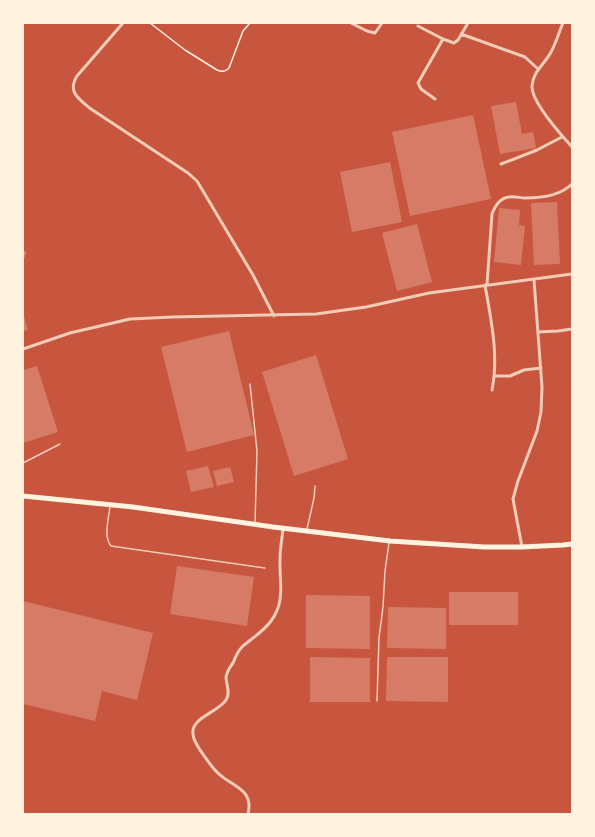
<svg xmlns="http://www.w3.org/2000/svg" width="595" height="837" font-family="'PT Sans Narrow',sans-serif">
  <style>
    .building { fill: #d67c66 }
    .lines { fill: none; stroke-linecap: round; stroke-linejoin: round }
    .path { stroke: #fff3e0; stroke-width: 1.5 }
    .service { stroke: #f1ccb7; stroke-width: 1.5 }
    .minor { stroke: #f1ccb7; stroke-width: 3 }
    .trunk { stroke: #fff3e0; stroke-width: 5 }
  </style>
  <rect width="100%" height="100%" fill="#c8553d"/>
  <path class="building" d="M 516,102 L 522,134 L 533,132 L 536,148 L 500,154 L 491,106 Z
    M 473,115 L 491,199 L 410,216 L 392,132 Z
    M 390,162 L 402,222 L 352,232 L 340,172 Z
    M 557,202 L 560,264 L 534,265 L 531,203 Z
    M 499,208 L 520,210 L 519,225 L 525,226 L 521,265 L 494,262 Z
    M 417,224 L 432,282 L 397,291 L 382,233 Z
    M 23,250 L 27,252 L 23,261 Z
    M 23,313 L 28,330 L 23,331 Z
    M 229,331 L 254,435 L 187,452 L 161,347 Z
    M 316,355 L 348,459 L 294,476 L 262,372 Z
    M 37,366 L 58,432 L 23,443 L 23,370 Z
    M 208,466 L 214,487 L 191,492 L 186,471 Z
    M 230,467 L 234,482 L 217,486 L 213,471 Z
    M 177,566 L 254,577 L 247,626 L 170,614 Z
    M 449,592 L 518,592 L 518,625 L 449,625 Z
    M 306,595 L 370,596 L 370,649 L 306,648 Z
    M 23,601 L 153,633 L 137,700 L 102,691 L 95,721 L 23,704 Z
    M 388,607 L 446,608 L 446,649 L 387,648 Z
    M 310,657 L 370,658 L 370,702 L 310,702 Z
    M 387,657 L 448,657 L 448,702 L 386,701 Z"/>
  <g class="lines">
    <path class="path" d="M 150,23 L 185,50 L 217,70 C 222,72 225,72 229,68 L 243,31 L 250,23"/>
    <path class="service" d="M 250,384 L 257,451 L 255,524
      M 23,463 L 60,444
      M 110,506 C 109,518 103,536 111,546 L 265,568
      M 307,529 L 314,498 L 315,486
      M 377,701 L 379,638 L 383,607 L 385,571 L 389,543"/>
    <path class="minor" d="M 123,23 L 77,76 C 67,92 79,99 91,109 L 188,173 L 197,181 L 253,275 L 274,316
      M 351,23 L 367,31 L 375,33 L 382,23
      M 563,23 C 559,32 556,43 551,52 C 545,64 533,71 532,86 C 531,101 562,136 572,147
      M 418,26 L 443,39 L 454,43 L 458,40 L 468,23
      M 461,34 L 525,57 L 538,69
      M 435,99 L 421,89 L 418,83 L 443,39
      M 501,164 L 537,150 L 562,137
      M 485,285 C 491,320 499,355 492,390
      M 487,285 L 492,214 C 495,206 500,198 509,197 C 514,196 520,198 525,198 C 541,198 560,196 572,184
      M 538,332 L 558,331 L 572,329
      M 23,349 L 70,333 L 130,319 L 173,317 L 316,314 L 366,307 L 429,293 L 572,274
      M 495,376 L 510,376 L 524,370 L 541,368
      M 522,547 L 513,499 L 518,481 L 537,431 L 541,412 L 542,387 L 534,280
      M 248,814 C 254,789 233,787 219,774 C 211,767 206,758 200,750 C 196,743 192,738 193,730 C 195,717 219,711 226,700 C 231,693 226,684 226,677 C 227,672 230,667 233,663 C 235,658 238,651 242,647 C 252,638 263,632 271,621 C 286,601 279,582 280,559 C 280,549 282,539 283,529"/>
    <path class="trunk" d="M 23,496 L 133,507 L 273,527 L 390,541 L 484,547 L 522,547 L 563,545 L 572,544"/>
  </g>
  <rect width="595" height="837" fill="none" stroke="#fff3e0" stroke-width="48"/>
</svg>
